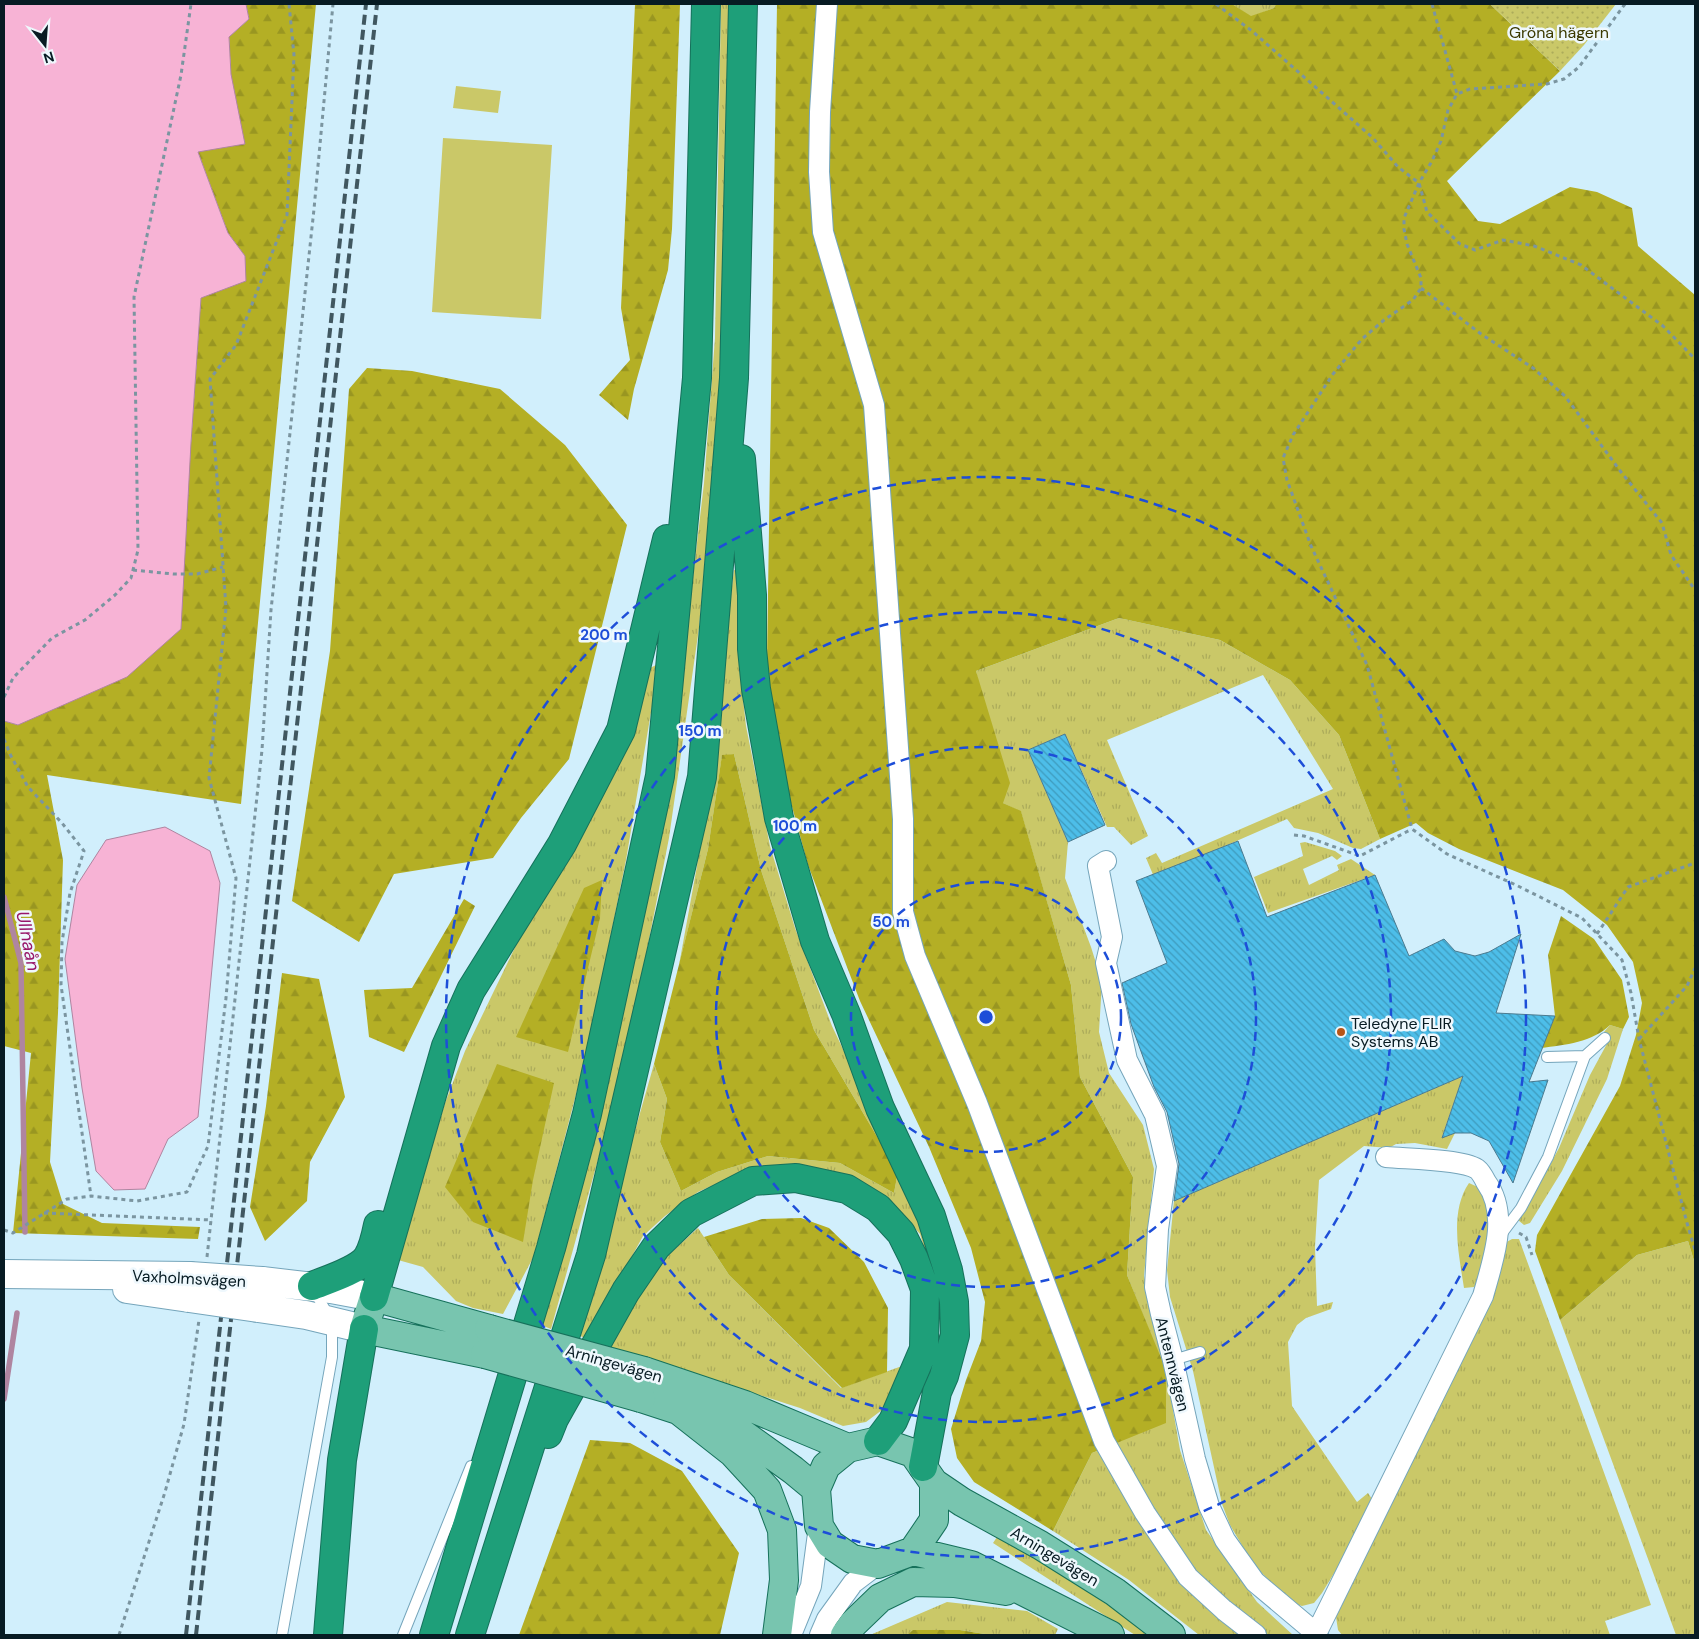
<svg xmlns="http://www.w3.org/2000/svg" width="1699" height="1639" font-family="'DM Sans',sans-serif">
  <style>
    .grass { fill: url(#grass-tufts) }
    .forest { fill: url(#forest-firs) }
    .garden { fill: url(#garden-dots) }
    .pitch { fill: #cac868 }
    .water { fill: #f7b3d5; stroke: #af85a0 }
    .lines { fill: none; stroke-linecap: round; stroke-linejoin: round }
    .stream { stroke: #af85a0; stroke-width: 5.5 }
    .building { fill: url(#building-back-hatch); stroke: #4b7a8f }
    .service-casing { stroke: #75a5bb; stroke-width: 12 }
    .minor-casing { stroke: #75a5bb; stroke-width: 22 }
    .secondary-casing { stroke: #75a5bb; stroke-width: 30 }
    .primary-casing { stroke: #16715b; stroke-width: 30 }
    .motorway-casing { stroke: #16715b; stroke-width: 30 }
    .path { stroke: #7b95a0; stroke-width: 3; stroke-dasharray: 4 4; stroke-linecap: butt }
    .service { stroke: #fff; stroke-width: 10 }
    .minor { stroke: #fff; stroke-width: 20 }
    .secondary { stroke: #fff; stroke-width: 28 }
    .primary { stroke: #78c5af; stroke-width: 28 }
    .motorway { stroke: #1e9f79; stroke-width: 28 }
    .rail { stroke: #405760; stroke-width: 4; stroke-dasharray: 10 5; stroke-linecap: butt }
    .secondary-bridge-casing { stroke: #75a5bb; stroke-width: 30; stroke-linecap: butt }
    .primary-bridge-casing { stroke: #16715b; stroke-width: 30; stroke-linecap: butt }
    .secondary-bridge { stroke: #fff; stroke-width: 28 }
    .primary-bridge { stroke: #78c5af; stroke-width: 28 }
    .ring { fill: none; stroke: #1d4ed8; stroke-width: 2.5; stroke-dasharray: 9 6 }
    .poi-dot { fill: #b75517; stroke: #eff8fd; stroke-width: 2 }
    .labels { text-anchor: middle; stroke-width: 5; stroke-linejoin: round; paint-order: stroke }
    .park-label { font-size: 16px; fill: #3b3901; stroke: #eff8fd }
    .poi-label { font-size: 16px; fill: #071b23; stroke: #eff8fd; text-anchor: start }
    .street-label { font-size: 16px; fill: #071b23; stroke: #eff8fd }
    .water-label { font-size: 18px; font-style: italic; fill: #98176a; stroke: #eff8fd }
    .centre { fill: #1d4ed8; stroke: #eff8fd; stroke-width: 2.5 }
    .ring-label { font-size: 15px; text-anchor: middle; font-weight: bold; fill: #1d4ed8; stroke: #eff8fd; stroke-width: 5; stroke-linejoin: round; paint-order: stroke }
  </style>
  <defs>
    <pattern id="grass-tufts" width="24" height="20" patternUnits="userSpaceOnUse" patternTransform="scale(1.25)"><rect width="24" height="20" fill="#cac868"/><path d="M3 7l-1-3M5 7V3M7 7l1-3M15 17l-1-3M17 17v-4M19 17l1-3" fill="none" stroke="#acab5a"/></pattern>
    <pattern id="forest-firs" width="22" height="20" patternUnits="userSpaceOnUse" patternTransform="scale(1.25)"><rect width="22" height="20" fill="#b4af25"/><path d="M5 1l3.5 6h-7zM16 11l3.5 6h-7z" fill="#999621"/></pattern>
    <pattern id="garden-dots" width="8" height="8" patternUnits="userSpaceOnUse" patternTransform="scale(1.25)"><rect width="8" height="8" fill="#cac868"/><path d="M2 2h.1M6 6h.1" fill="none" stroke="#acab5a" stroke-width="1.8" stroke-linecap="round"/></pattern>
    <pattern id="building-back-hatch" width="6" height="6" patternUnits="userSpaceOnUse" patternTransform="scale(1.25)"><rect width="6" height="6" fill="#4dbee9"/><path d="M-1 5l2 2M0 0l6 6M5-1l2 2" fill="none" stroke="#3e9abc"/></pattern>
  </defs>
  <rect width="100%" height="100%" fill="#d1effc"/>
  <path class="grass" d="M 721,4 L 730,4 L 721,377 L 699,628 L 669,838 L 646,955 L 604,1138 L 551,1329 L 541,1325 L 592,1139 L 633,967 L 659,837 L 676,723 L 704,483 L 715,338 Z
    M 1232,4 L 1276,4 L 1274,8 L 1251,17 Z
    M 734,570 L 739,571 L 738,627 L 741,681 L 746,726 L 770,846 L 795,928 L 832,1026 L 879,1125 L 909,1182 L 945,1290 L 941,1333 L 936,1288 L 920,1234 L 890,1201 L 841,1173 L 784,1166 L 738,1174 L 698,1192 L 665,1216 L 643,1236 L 613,1291 L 584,1338 L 577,1334 L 654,1064 L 667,1099 L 660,1142 L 681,1191 L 717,1172 L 768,1156 L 840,1163 L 894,1193 L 897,1177 L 882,1145 L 814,1030 L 761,870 L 734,754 L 722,756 L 708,849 L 679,965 L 697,866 L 710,749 L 725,644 Z
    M 1119,618 L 1220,640 L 1290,680 L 1339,735 L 1380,839 L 1361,849 L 1353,848 L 1318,833 L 1294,828 L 1287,819 L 1154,877 L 1146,858 L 1156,853 L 1162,863 L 1333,789 L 1263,675 L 1107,740 L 1148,836 L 1131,845 L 1114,827 L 1107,827 L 1065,734 L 1028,750 L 1068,842 L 1065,878 L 1091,947 L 1102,982 L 1099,1032 L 1109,1073 L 1143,1125 L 1154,1169 L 1144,1276 L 1166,1370 L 1180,1450 L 1206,1530 L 1257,1602 L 1293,1635 L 1265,1635 L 1202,1582 L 1164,1534 L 1114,1444 L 1165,1370 L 1127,1275 L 1133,1177 L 1080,1077 L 1071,985 L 1021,812 L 1003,803 L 976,671 Z
    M 656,665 L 658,671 L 626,860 L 587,1052 L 534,1256 L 503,1314 L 473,1308 L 456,1301 L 423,1267 L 398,1260 L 445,1103 L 465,1051 L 650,668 Z
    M 1305,842 L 1335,851 L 1342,856 L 1337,860 L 1332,856 L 1303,869 L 1309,885 L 1339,870 L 1337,865 L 1351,859 L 1375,875 L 1268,913 L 1250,867 L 1254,877 L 1303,856 L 1300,843 Z
    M 1610,1025 L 1623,1029 L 1607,1079 L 1562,1171 L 1530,1223 L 1524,1225 L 1518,1220 L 1531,1200 L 1559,1148 L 1590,1075 L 1609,1040 L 1604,1032 Z
    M 1463,1076 L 1442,1137 L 1455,1133 L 1447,1149 L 1415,1143 L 1396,1144 L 1389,1148 L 1364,1146 L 1319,1180 L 1315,1247 L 1317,1306 L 1333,1302 L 1331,1309 L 1306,1318 L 1297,1325 L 1288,1342 L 1292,1406 L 1357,1502 L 1368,1493 L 1374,1502 L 1372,1511 L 1322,1593 L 1314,1603 L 1302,1606 L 1290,1602 L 1253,1564 L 1230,1525 L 1222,1504 L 1193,1371 L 1170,1297 L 1167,1270 L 1174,1201 Z
    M 1469,1183 L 1482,1189 L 1492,1222 L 1480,1283 L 1474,1287 L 1464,1288 C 1459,1255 1449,1212 1469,1183 Z
    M 698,1228 L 729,1275 L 841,1388 L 902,1366 L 882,1410 L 866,1422 L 843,1426 L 800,1408 L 611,1347 L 633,1306 L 665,1258 Z
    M 1512,1239 L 1519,1239 L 1626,1533 L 1651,1605 L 1605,1621 L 1610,1635 L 1342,1635 L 1338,1630 L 1336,1617 L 1489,1302 L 1503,1244 Z
    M 1688,1241 L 1695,1264 L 1695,1635 L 1676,1635 L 1560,1320 L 1637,1255 Z
    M 1102,1449 L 1136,1511 L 1246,1635 L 1199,1635 L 1129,1580 L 1053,1531 L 1092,1453 Z
    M 999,1534 L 1154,1635 L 1135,1635 L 993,1543 Z
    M 947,1602 L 1027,1611 L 1058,1629 L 1055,1635 L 991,1635 L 960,1630 L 914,1630 L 907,1635 L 870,1635 Z"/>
  <path class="forest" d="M 246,4 L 316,4 L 241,804 L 47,775 L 63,860 L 58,1013 L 50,1162 L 63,1204 L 102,1223 L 200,1227 L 198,1239 L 13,1233 L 31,1053 L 4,1046 L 4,721 L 18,725 L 191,443 L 201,298 L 245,256 L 228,233 L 198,152 L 231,74 L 229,37 L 249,19 Z
    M 635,4 L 680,4 L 672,229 L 668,270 L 634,389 L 628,420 L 599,395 L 630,360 L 621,308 Z
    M 777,4 L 1232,4 L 1251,16 L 1274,8 L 1276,4 L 1490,4 L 1560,71 L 1447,181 L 1478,221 L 1500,224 L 1570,187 L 1597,192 L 1632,208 L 1638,246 L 1695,295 L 1695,1264 L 1688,1241 L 1637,1255 L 1560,1320 L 1535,1251 L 1537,1235 L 1620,1086 L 1636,1035 L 1642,1003 L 1633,962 L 1607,925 L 1563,890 L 1459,849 L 1428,833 L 1416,823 L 1380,839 L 1339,735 L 1290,680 L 1220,640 L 1119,618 L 976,671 L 1010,783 L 1003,803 L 1021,811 L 1071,985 L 1080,1077 L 1133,1177 L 1127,1275 L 1166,1370 L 1166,1423 L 1092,1453 L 1053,1531 L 974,1482 L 957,1458 L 951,1429 L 966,1380 L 981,1341 L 985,1302 L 971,1248 L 929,1147 L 860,1001 L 808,865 L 774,741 L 767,659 Z
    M 367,368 L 412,371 L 500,389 L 565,445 L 627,525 L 569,759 L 521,818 L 493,858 L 394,874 L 359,942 L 292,901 L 330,651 L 349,389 Z
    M 734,754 L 761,870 L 814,1030 L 882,1145 L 897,1177 L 894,1193 L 840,1163 L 768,1156 L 717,1172 L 681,1191 L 660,1142 L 667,1099 L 654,1064 L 708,849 L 722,755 Z
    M 602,880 L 600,918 L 568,1052 L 516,1037 L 584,888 Z
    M 464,899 L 475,906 L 404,1052 L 369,1037 L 364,990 L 412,988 Z
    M 1561,916 L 1594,939 L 1622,980 L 1629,1017 L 1623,1029 L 1610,1025 C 1593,1042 1565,1045 1541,1048 L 1555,1016 L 1548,955 Z
    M 282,973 L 319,979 L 345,1097 L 310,1162 L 307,1201 L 265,1241 L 250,1207 L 266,1106 Z
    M 497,1064 L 554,1083 L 533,1180 L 523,1242 L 473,1222 L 445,1187 Z
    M 801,1218 L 829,1228 L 864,1262 L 888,1308 L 887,1372 L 842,1388 L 729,1275 L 704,1237 L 762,1219 Z
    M 590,1440 L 630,1443 L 682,1471 L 739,1553 L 720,1635 L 519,1635 Z
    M 913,1630 L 960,1630 L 991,1635 L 907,1635 Z"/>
  <path class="garden" d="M 1490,4 L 1616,4 L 1584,45 L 1560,71 Z"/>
  <path class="pitch" d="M 456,86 L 501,91 L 498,113 L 453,108 Z
    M 443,138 L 552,145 L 541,319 L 432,312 Z"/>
  <path class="water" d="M 4,4 L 246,4 L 249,19 L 229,37 L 231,74 L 245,144 L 198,152 L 228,233 L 245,256 L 246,281 L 201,298 L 191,443 L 181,629 L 127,677 L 18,725 L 4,721 Z
    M 165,827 L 210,851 L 220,883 L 198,1117 L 168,1139 L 145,1189 L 114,1190 L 96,1171 L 82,1088 L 65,959 L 77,885 L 106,840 Z"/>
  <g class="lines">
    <path class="stream" d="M 4,897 L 21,963 L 25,1232
      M 4,1399 L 17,1313"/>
  </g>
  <path class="building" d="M 1065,734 L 1105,825 L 1068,842 L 1028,750 Z
    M 1238,841 L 1267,917 L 1375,875 L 1409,956 L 1444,939 L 1455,951 L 1475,956 L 1489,952 L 1521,934 L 1496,1013 L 1555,1016 L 1529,1082 L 1548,1080 L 1513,1183 L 1489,1141 L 1471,1133 L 1455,1133 L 1442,1138 L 1463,1076 L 1174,1201 L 1179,1164 L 1167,1112 L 1154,1087 L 1131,1024 L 1122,983 L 1167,963 L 1136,881 Z"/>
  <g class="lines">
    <defs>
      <path id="service" d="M 1547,1057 L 1585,1056
        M 1500,1236 L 1521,1208 L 1548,1157 L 1585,1056 L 1605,1038
        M 1173,1360 L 1200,1352
        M 282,1635 L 332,1357 L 332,1321 L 314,1291
        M 403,1635 L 471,1466"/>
      <path id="minor" d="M 827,4 L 820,112 L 819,172 L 823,232 L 874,405 L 903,819 L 903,912 L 915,956 L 977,1103 L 1104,1441 L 1145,1513 L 1188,1577 L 1224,1610 L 1256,1635
        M 1106,861 L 1098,866 L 1112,937 L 1106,963 L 1127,1060 L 1155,1115 L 1167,1166 L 1158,1229 L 1155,1287 L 1161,1314 L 1173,1360 L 1195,1459 L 1209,1506 L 1225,1540 L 1255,1582 L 1318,1635
        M 1316,1634 L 1483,1296 C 1493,1260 1510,1215 1486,1182 C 1484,1178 1481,1172 1477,1169 C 1461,1159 1407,1159 1386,1157
        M 791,1635 L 811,1586 L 819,1526
        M 820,1635 L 827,1619 L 853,1583 L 878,1564"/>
      <path id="secondary" d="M 4,1274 L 190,1276
        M 262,1281 L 331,1289 L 374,1297
        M 127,1289 L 189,1298
        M 258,1308 L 306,1315 L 364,1329"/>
      <path id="primary" d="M 485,1354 L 364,1329 L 374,1297 L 489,1329
        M 644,1371 L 745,1405 L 848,1448
        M 641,1398 L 736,1429 L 793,1470 L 816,1489
        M 677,1409 L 733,1453 L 767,1490 L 782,1530 L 784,1580 L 777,1635
        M 913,1551 L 934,1520 L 934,1483
        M 845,1635 L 853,1624 L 880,1598 L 913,1582 L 954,1583 L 1006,1591
        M 1110,1635 L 971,1565 L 913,1551 L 878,1564 L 852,1559 L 830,1544 L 819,1526 L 816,1489 L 826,1466 L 848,1448 L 878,1441 L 913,1453 L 934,1483 L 962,1502 L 1040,1545 L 1115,1592 L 1171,1635"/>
      <path id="motorway" d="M 741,459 L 752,595 L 752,649 L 756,689 L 779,818 L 815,941 L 846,1014 L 880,1108 L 931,1216 L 948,1270 L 954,1302 L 955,1335 L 944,1376 L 937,1392 L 923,1467
        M 312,1286 C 327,1280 357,1271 367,1258 C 373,1249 376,1235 378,1225
        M 374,1297 L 446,1046 L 471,990 L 562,844 L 621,730 L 667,539
        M 548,1434 L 554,1419 L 626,1291 L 656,1247 L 691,1213 L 753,1181 L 796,1178 L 847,1189 L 878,1208 L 901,1233 L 914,1259 L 925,1289 L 924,1349 L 893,1421 L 878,1441
        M 328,1635 L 342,1460 L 364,1329
        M 434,1635 L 551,1248 L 587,1114 L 660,776 L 697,378 L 706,4
        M 470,1635 L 591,1255 L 702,777 L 734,378 L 743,4"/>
    </defs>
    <use href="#service" class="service-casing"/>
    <use href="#minor" class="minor-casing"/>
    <use href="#secondary" class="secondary-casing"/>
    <use href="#primary" class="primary-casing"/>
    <use href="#motorway" class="motorway-casing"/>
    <path class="path" d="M 1216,4 L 1252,31 L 1373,138 L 1398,167 L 1419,183 L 1427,212 L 1460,244 L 1475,250 L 1503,240 L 1534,246 L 1581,265 L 1663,326 L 1695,359
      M 1432,4 L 1457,94
      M 1625,4 L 1579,67 L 1564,79 L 1547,84 L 1470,89 L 1457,94 L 1448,110 L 1441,141 L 1432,161 L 1419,183 L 1404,218 L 1404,229 L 1407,244 L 1421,278 L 1421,288 L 1413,300 L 1384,320 L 1362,339 L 1333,374 L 1293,435 L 1283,458 L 1287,480 L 1311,546 L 1367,665 L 1412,829 L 1447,854 L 1516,885 L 1582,918 L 1622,960 L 1631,993 L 1639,1039 L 1687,1223 L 1695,1250
      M 1421,288 L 1481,334 L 1533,368 L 1565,396 L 1621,472 L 1662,523 L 1671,555 L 1695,590
      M 133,570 L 173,574 L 197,574 L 223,567
      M 4,697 L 13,678 L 52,638 L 85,620 L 115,595 L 131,578 L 138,550 L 134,297 L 181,75 L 191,4
      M 4,739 L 11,756 L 28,787 L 62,823 L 84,851 L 70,893 L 62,942 L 61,985 L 91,1196
      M 1294,835 L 1304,836 L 1360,856 L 1412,829
      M 1597,934 L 1628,887 L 1695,863
      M 1639,1039 L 1687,986 L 1695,968
      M 44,1213 L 212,1220
      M 4,1230 L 13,1233 L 67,1199 L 91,1196 L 137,1201 L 187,1192 L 208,1146 L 226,998 L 236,878 L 209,778 L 226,608 L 210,379 L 236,345 L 287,215 L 294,55 L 289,4
      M 1519,1233 L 1526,1237 L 1532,1255
      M 207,1257 L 262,750 L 271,610 L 314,209 L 333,4
      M 119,1635 L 165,1492 L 184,1424 L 199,1320"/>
    <use href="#service" class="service"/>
    <use href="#minor" class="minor"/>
    <use href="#secondary" class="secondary"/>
    <use href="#primary" class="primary"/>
    <use href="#motorway" class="motorway"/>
    <path class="rail" d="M 186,1635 L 366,4
      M 196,1635 L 377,4"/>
    <defs>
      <path id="secondary-bridge" d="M 190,1276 L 262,1281
        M 189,1298 L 258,1308"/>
      <path id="primary-bridge" d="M 489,1329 L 644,1371
        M 485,1354 L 641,1398"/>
    </defs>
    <use href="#secondary-bridge" class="secondary-bridge-casing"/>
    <use href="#primary-bridge" class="primary-bridge-casing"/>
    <use href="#secondary-bridge" class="secondary-bridge"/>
    <use href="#primary-bridge" class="primary-bridge"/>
  </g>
  <g class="ring">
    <circle cx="986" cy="1017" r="135"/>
    <circle cx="986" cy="1017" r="270"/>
    <circle cx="986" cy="1017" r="405"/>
    <circle cx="986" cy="1017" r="540"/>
  </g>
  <circle class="poi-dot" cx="1341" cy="1032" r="5"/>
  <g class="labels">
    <g class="park-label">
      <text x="1559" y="38">Gröna hägern</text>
    </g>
    <g class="poi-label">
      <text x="1351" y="1029">Teledyne FLIR<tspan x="1351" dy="18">Systems AB</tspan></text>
    </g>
    <g class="street-label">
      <text transform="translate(189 1278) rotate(3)" y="6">Vaxholmsvägen</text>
      <text transform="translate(614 1363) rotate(16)" y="6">Arningevägen</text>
      <text transform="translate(1173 1364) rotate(76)" y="6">Antennvägen</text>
      <text transform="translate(1055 1556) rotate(31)" y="6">Arningevägen</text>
    </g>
    <g class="water-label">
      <text transform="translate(28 941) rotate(79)" y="6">Ullnaån</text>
    </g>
  </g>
  <circle cx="986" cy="1017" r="8" class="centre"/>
  <g class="ring-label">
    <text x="604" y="640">200 m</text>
    <text x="700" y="736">150 m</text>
    <text x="795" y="831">100 m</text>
    <text x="891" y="927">50 m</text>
  </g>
  <rect width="1699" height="1639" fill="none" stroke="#071b23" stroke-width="10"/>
  <g transform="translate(45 45) rotate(163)" stroke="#eff8fd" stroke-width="4" paint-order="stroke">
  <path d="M0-4L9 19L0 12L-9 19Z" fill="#071b23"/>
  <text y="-8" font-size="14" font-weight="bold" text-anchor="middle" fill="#071b23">N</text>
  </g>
</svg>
